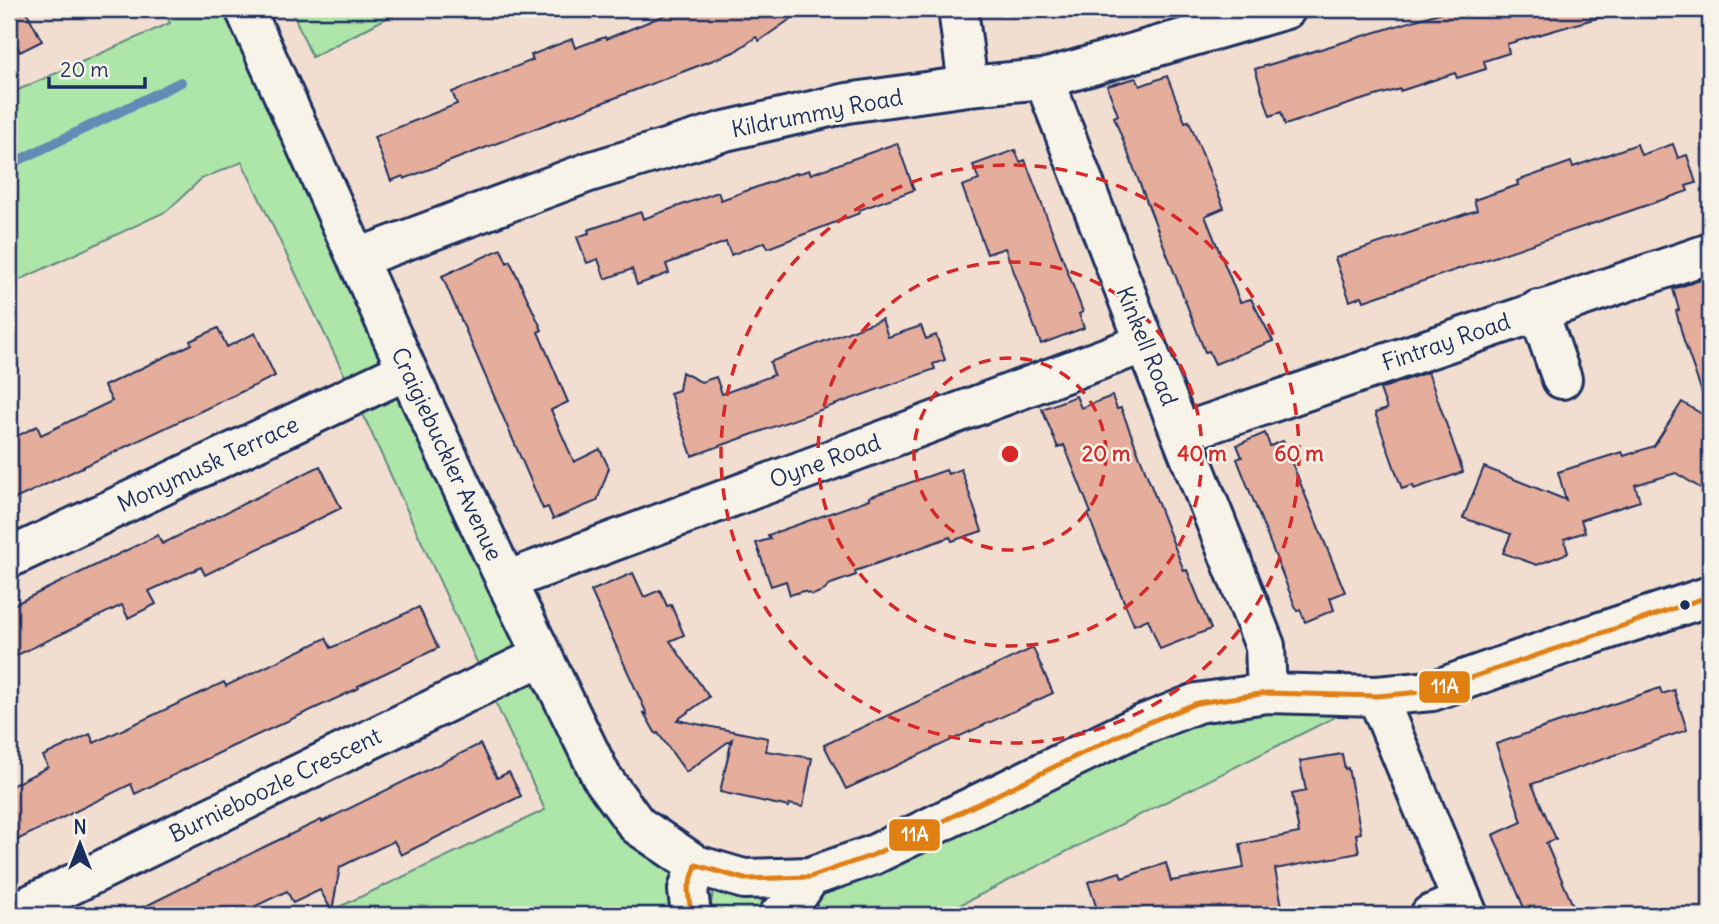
<svg xmlns="http://www.w3.org/2000/svg" width="1719" height="924" font-family="Delius,sans-serif">
  <style>
    .green { fill: #aee5a8; stroke: #648a83; stroke-width: 2 }
    .lines { fill: none; stroke-linecap: round; stroke-linejoin: round }
    .stream { stroke: #648bb6; stroke-width: 10 }
    .building { fill: #e5ad9c; stroke: #1b2f5e; stroke-width: 2 }
    .minor-casing { stroke: #1b2f5e; stroke-width: 44 }
    .minor { stroke: #f7f3e8; stroke-width: 38 }
    .bus-1-casing { stroke: #f7f3e8; stroke-width: 10 }
    .bus-1 { stroke: #e07f12; stroke-width: 5 }
    .ring { fill: none; stroke: #d62828; stroke-width: 3.5; stroke-dasharray: 12 9 }
    .bus-dot { fill: #1b2f5e; stroke: #f7f3e8; stroke-width: 2.5 }
    .labels { text-anchor: middle; stroke-width: 5; stroke-linejoin: round; paint-order: stroke }
    .street-label { font-size: 23px; fill: #1b2f5e; stroke: #f7f3e8 }
    .centre { fill: #d62828; stroke: #f7f3e8; stroke-width: 3.5 }
    .ring-label { font-size: 21px; text-anchor: middle; font-weight: bold; fill: #d62828; stroke: #f7f3e8; stroke-width: 5; stroke-linejoin: round; paint-order: stroke }
    .line-badge { stroke: #f7f3e8; stroke-width: 2.5 }
    .badge-label { font-size: 19px; text-anchor: middle; font-weight: bold; fill: #fff }
  </style>
  <rect width="100%" height="100%" fill="#f2ded1"/>
  <filter id="ink" filterUnits="userSpaceOnUse"><feTurbulence type="fractalNoise" baseFrequency=".0143" numOctaves="2"/><feDisplacementMap in="SourceGraphic" scale="14" xChannelSelector="R" yChannelSelector="G"/><feConvolveMatrix kernelMatrix="1 2 1 2 8 2 1 2 1" color-interpolation-filters="sRGB"/></filter>
  <g filter="url(#ink)">
    <path class="green" d="M 164,9 L 245,9 L 601,776 L 696,865 L 691,915 L 322,915 L 545,810 L 354,395 L 242,162 L 201,179 L 167,211 L 9,285 L 9,94 L 170,23 Z
      M 291,9 L 404,9 L 312,57 Z
      M 1377,696 L 940,915 L 779,915 L 1132,729 Z
      M 713,891 L 765,898 L 768,906 L 754,915 L 714,915 L 711,904 Z"/>
    <g class="lines">
      <path class="stream" d="M 9,165 L 181,82"/>
    </g>
    <path class="building" d="M 9,9 L 25,9 L 42,41 L 20,52 L 9,30 Z
      M 680,9 L 805,9 L 759,41 L 756,37 L 734,52 L 404,179 L 403,176 L 391,181 L 374,137 L 457,104 L 452,92 L 533,60 L 531,55 L 572,39 L 575,48 L 605,37 L 606,39 Z
      M 1452,9 L 1603,9 L 1604,16 L 1507,44 L 1509,53 L 1484,61 L 1486,69 L 1457,78 L 1455,73 L 1400,91 L 1400,89 L 1358,101 L 1285,125 L 1281,112 L 1270,116 L 1255,69 Z
      M 1167,76 L 1185,122 L 1189,121 L 1224,208 L 1205,216 L 1240,302 L 1251,299 L 1273,341 L 1215,364 L 1209,351 L 1205,352 L 1114,117 L 1118,115 L 1107,86 L 1136,78 L 1140,86 Z
      M 897,143 L 914,190 L 859,210 L 860,213 L 768,248 L 765,242 L 731,255 L 726,242 L 666,264 L 669,273 L 637,285 L 632,269 L 605,279 L 598,259 L 587,263 L 577,237 L 589,233 L 588,230 L 641,212 L 643,219 L 718,192 L 721,200 L 796,173 L 797,174 L 809,170 L 811,174 Z
      M 1637,144 L 1641,155 L 1673,144 L 1678,158 L 1687,155 L 1696,183 L 1686,186 L 1688,191 L 1627,212 L 1364,301 L 1362,296 L 1350,301 L 1335,258 L 1477,210 L 1474,200 L 1518,185 L 1517,181 L 1571,162 L 1573,167 Z
      M 1015,150 L 1020,162 L 1025,160 L 1083,312 L 1079,314 L 1084,328 L 1041,344 L 1005,248 L 987,254 L 962,186 L 979,180 L 973,165 Z
      M 501,249 L 507,263 L 510,261 L 542,330 L 538,332 L 568,402 L 551,410 L 574,462 L 600,449 L 609,468 L 597,501 L 553,519 L 548,507 L 543,509 L 442,276 Z
      M 1710,277 L 1710,403 L 1706,404 L 1684,341 L 1676,311 L 1679,310 L 1673,289 Z
      M 882,319 L 888,337 L 921,326 L 926,339 L 936,335 L 945,360 L 933,364 L 935,369 L 692,456 L 670,393 L 679,390 L 682,372 L 701,382 L 716,377 L 722,394 L 774,375 L 770,362 Z
      M 218,328 L 227,347 L 255,333 L 275,376 L 9,502 L 9,440 L 37,426 L 41,435 L 112,401 L 104,386 L 192,344 L 190,341 Z
      M 1428,372 L 1463,472 L 1414,489 L 1413,485 L 1402,489 L 1375,413 L 1387,409 L 1380,389 Z
      M 1076,396 L 1081,408 L 1112,396 L 1117,409 L 1121,408 L 1184,571 L 1187,570 L 1211,629 L 1160,649 L 1148,619 L 1134,625 L 1099,543 L 1088,514 L 1091,513 L 1064,445 L 1058,448 L 1042,409 Z
      M 1682,402 L 1710,419 L 1710,494 L 1676,473 L 1635,485 L 1640,501 L 1581,520 L 1585,532 L 1564,539 L 1568,553 L 1537,565 L 1503,553 L 1511,534 L 1463,518 L 1484,467 L 1566,500 L 1558,472 L 1622,452 L 1624,456 L 1654,446 Z
      M 1265,433 L 1270,446 L 1283,441 L 1345,592 L 1330,598 L 1334,610 L 1305,622 L 1300,609 L 1297,611 L 1237,459 L 1242,457 L 1237,445 Z
      M 320,466 L 341,508 L 205,575 L 201,567 L 149,591 L 156,604 L 128,618 L 122,605 L 9,659 L 9,607 L 158,535 L 162,544 Z
      M 961,469 L 982,531 L 952,541 L 950,537 L 878,563 L 855,571 L 856,575 L 828,585 L 825,590 L 813,595 L 803,591 L 790,595 L 786,581 L 771,586 L 756,543 L 770,539 L 768,535 L 870,499 L 869,497 L 946,470 L 948,474 Z
      M 633,573 L 644,597 L 660,590 L 667,606 L 671,605 L 684,635 L 670,641 L 709,697 L 677,720 L 768,738 L 766,751 L 812,758 L 803,807 L 789,804 L 789,807 L 720,792 L 732,739 L 686,772 L 658,733 L 656,734 L 644,713 L 647,714 L 591,591 Z
      M 419,607 L 438,648 L 358,686 L 359,688 L 229,748 L 135,794 L 131,784 L 9,844 L 9,787 L 48,767 L 43,756 L 90,734 L 94,743 L 224,682 L 226,686 L 326,638 L 331,648 Z
      M 1033,648 L 1053,693 L 846,789 L 824,745 Z
      M 1660,688 L 1662,694 L 1674,690 L 1687,730 L 1532,784 L 1556,839 L 1546,843 L 1577,915 L 1527,915 L 1493,835 L 1522,822 L 1496,744 Z
      M 480,744 L 497,778 L 509,772 L 521,796 L 401,855 L 394,841 L 340,867 L 332,911 L 320,890 L 293,903 L 287,891 L 237,915 L 128,915 L 266,846 L 321,820 L 322,822 Z
      M 1342,754 L 1345,769 L 1348,768 L 1361,833 L 1356,834 L 1359,853 L 1275,869 L 1282,906 L 1270,908 L 1271,913 L 1256,915 L 1099,915 L 1088,882 L 1120,872 L 1122,878 L 1166,863 L 1171,881 L 1244,868 L 1240,844 L 1299,833 L 1292,794 L 1306,791 L 1300,761 Z"/>
    <g class="lines">
      <defs>
        <path id="minor" d="M 245,9 L 407,370 L 506,581 L 601,776 L 637,825 L 696,865 L 744,879 L 810,877 L 873,855 L 1132,729 L 1197,703 L 1267,693 L 1377,696 L 1432,691 L 1579,639 L 1710,596
          M 958,9 L 968,86
          M 1044,79 L 1145,343 L 1265,646 L 1267,693
          M 358,258 L 589,172 L 725,131 L 847,103 L 968,86 L 1044,79 L 1286,9
          M 1538,310 L 1562,379
          M 1182,433 L 1710,253
          M 9,558 L 407,370
          M 506,581 L 1145,343
          M 1377,696 L 1468,915
          M 9,915 L 542,656
          M 691,915 L 688,890 L 696,865
          M 779,915 L 788,910 L 810,877
          M 1430,915 L 1462,901"/>
      </defs>
      <use href="#minor" class="minor-casing"/>
      <use href="#minor" class="minor"/>
      <defs>
        <path id="bus-1" d="M 691,915 L 688,890 L 696,865 L 744,879 L 810,877 L 873,855 L 1132,729 L 1197,703 L 1267,693 L 1377,696 L 1432,691 L 1710,596"/>
      </defs>
      <use href="#bus-1" class="bus-1-casing"/>
      <use href="#bus-1" class="bus-1"/>
    </g>
  </g>
  <g class="ring">
    <circle cx="1010" cy="454" r="96"/>
    <circle cx="1010" cy="454" r="192"/>
    <circle cx="1010" cy="454" r="289"/>
  </g>
  <circle class="bus-dot" cx="1685" cy="605" r="6"/>
  <g class="labels">
    <g class="street-label">
      <text transform="translate(817 113) rotate(-11)" y="8">Kildrummy Road</text>
      <text transform="translate(1446 342) rotate(-19)" y="8">Fintray Road</text>
      <text transform="translate(1147 346) rotate(68)" y="8">Kinkell Road</text>
      <text transform="translate(447 454) rotate(65)" y="8">Craigiebuckler Avenue</text>
      <text transform="translate(825 461) rotate(-20)" y="8">Oyne Road</text>
      <text transform="translate(208 464) rotate(-25)" y="8">Monymusk Terrace</text>
      <text transform="translate(275 785) rotate(-26)" y="8">Burnieboozle Crescent</text>
    </g>
  </g>
  <circle cx="1010" cy="454" r="10" class="centre"/>
  <g class="ring-label">
    <text x="1106" y="461">20 m</text>
    <text x="1202" y="461">40 m</text>
    <text x="1299" y="461">60 m</text>
  </g>
  <g class="line-badge">
    <rect x="1418" y="670" width="53" height="34" rx="7" fill="#e07f12"/>
    <rect x="888" y="818" width="53" height="34" rx="7" fill="#e07f12"/>
  </g>
  <g class="badge-label">
    <text x="1445" y="693">11A</text>
    <text x="915" y="841">11A</text>
  </g>
  <rect width="1719" height="924" fill="none" stroke="#f7f3e8" stroke-width="35"/>
  <rect x="18" y="18" width="1684" height="889" fill="none" stroke="#1b2f5e" stroke-width="2.5" filter="url(#ink)"/>
  <g transform="translate(80 844)" stroke="#f7f3e8" stroke-width="5" paint-order="stroke">
  <path d="M0-5L12 26L0 18L-12 26Z" fill="#1b2f5e"/>
  <text y="-10" font-size="19" font-weight="bold" text-anchor="middle" fill="#1b2f5e">N</text>
  </g>
  <path d="M49 77v10h96v-10" fill="none" stroke="#1b2f5e" stroke-width="3.5"/>
  <text x="60" y="77" font-size="21" fill="#1b2f5e" stroke="#f7f3e8" stroke-width="5" paint-order="stroke">20 m</text>
</svg>
